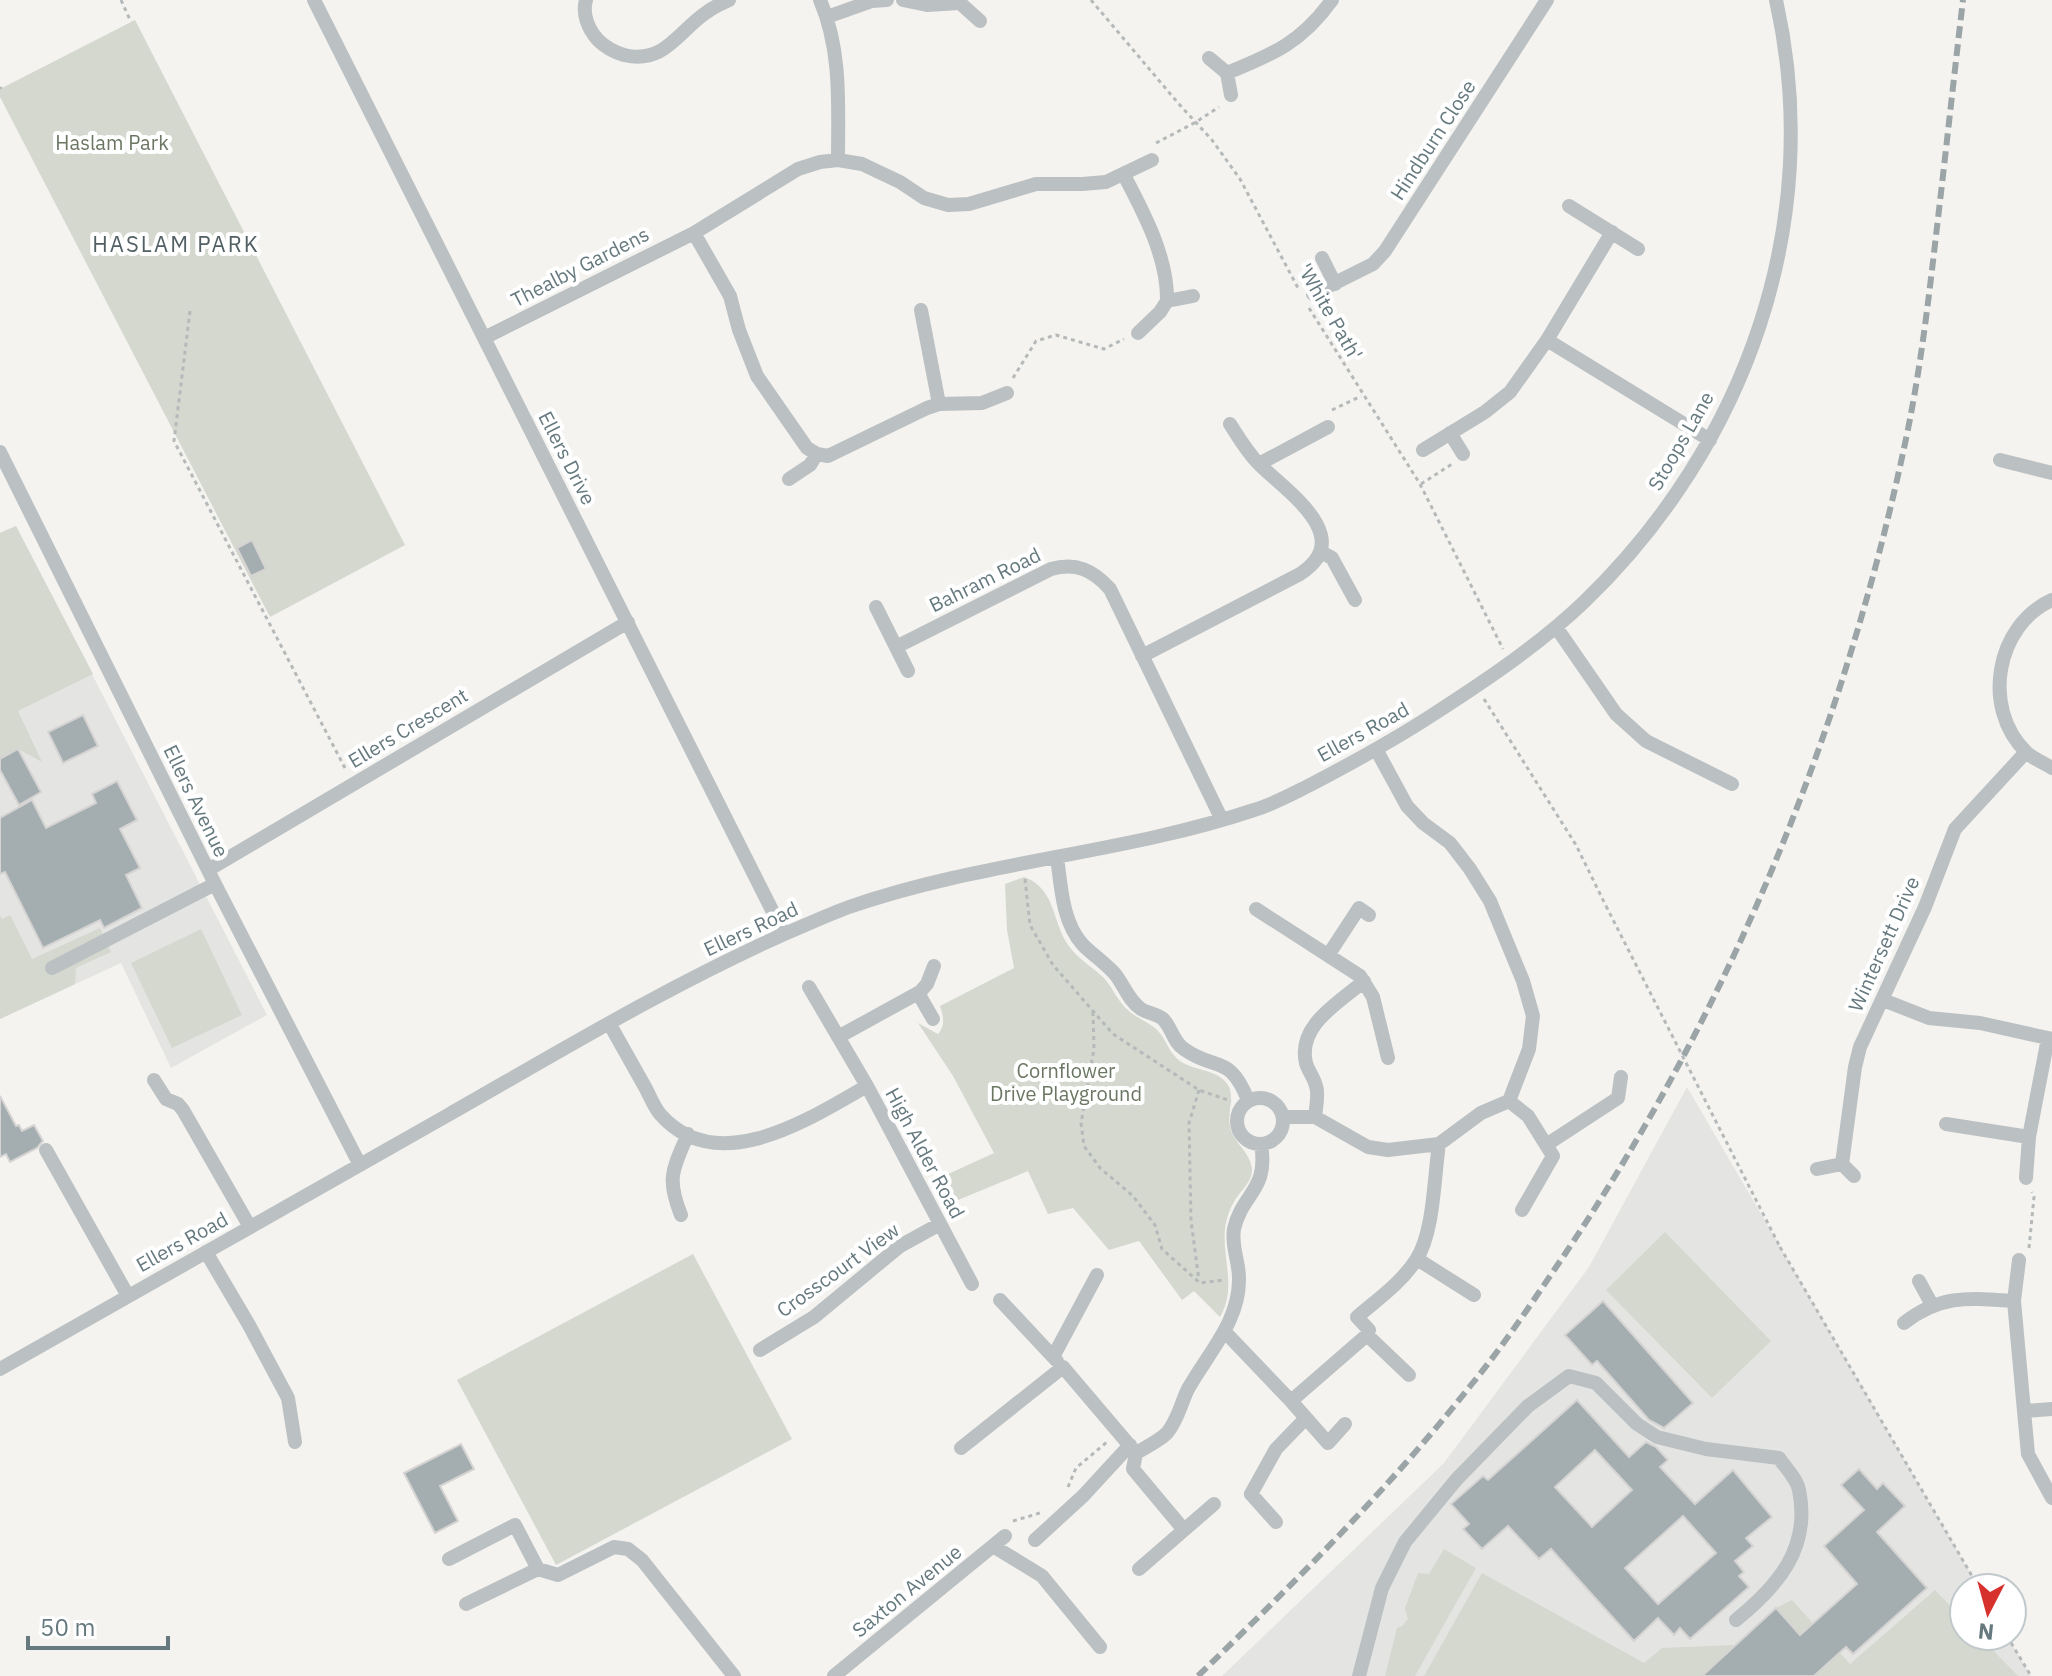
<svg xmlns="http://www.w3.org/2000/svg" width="2052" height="1676" font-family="'IBM Plex Sans',sans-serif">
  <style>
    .built { fill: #e4e5e3 }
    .green { fill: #d4d8cf }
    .building { fill: #a4adb0; stroke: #d5d4d3; stroke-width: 2; fill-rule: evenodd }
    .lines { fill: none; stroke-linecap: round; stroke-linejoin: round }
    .path { stroke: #b5b9ba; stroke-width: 3; stroke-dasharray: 4 4; stroke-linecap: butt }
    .minor { stroke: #bbc0c2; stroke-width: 14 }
    .rail { stroke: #9ba4a6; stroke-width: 6; stroke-dasharray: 12 6; stroke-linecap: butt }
    .path-bridge { stroke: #b5b9ba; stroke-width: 3; stroke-dasharray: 4 4; stroke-linecap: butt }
    .labels { text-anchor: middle; stroke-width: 8; stroke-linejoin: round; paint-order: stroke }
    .street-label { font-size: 20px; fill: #65797f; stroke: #fff }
    .park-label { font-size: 20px; fill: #6b7763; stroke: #fff }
    .neighbourhood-label { font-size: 22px; letter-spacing: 2px; fill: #526065; stroke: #fff }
  </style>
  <rect width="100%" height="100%" fill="#f4f3f0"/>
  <path class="built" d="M 16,526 L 267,1015 L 171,1068 L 121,963 L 0,1019 L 0,533 Z
    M 1687,1087 L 1979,1588 L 1964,1588 L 1964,1636 L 2007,1636 L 2031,1676 L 1222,1676 L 1444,1463 L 1589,1267 Z"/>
  <path class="green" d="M 135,20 L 405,545 L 270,617 L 0,97 L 0,89 Z
    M 16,526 L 93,674 L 18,711 L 42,762 L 18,749 L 0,759 L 0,533 Z
    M 1024,877 C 1058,889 1051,926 1072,950 C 1081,961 1094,968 1104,978 C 1113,988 1118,1002 1129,1011 C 1138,1019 1151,1023 1159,1032 C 1167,1041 1169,1053 1180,1061 C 1194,1071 1218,1069 1228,1085 C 1235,1097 1227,1113 1230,1127 C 1234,1144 1250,1151 1252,1169 C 1253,1181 1241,1190 1235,1200 C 1230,1208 1226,1219 1225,1229 C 1222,1259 1237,1288 1220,1317 L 1194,1291 L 1182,1300 L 1139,1241 L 1109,1250 L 1073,1208 L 1048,1214 L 1028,1171 L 946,1205 L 933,1181 L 994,1153 L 953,1076 L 918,1023 L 938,1034 C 946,1025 943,1015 940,1006 L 1014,968 L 1007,930 L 1005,884 Z
    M 0,915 L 2,919 L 10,915 L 32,959 L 100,928 L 111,952 L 76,968 L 75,984 L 0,1019 Z
    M 201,929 L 242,1015 L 172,1048 L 131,963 Z
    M 1665,1232 L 1771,1341 L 1712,1398 L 1606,1290 Z
    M 693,1254 L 792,1439 L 556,1565 L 457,1380 Z
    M 1444,1549 L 1476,1568 L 1415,1676 L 1385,1676 L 1397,1628 L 1402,1626 L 1408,1619 L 1405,1608 L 1418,1573 L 1429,1574 Z
    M 1482,1573 L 1644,1663 L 1662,1648 L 1734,1645 L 1706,1673 L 1708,1676 L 1424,1676 Z
    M 1935,1590 L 1964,1620 L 1964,1636 L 1979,1636 L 2018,1676 L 1814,1676 L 1827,1664 L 1776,1608 L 1792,1600 L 1850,1664 Z"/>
  <path class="building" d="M 252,540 L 266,569 L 251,576 L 237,548 Z
    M 83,715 L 98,746 L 63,763 L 48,732 Z
    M 18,749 L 41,792 L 19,805 L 0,770 L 0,759 Z
    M 117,781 L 137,820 L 120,829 L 140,868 L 126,875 L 142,908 L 104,928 L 100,920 L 43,948 L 5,872 L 0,874 L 0,818 L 32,800 L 46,828 L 96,803 L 92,794 Z
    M 0,1096 L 16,1126 L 19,1125 L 22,1131 L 34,1125 L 43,1141 L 37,1148 L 10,1162 L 6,1154 L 0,1157 Z
    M 1603,1301 L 1693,1403 L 1664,1428 L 1649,1420 L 1597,1361 L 1592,1365 L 1565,1335 Z
    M 1577,1400 L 1629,1457 L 1646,1442 L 1656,1447 L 1668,1460 L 1660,1467 L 1695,1504 L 1733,1470 L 1772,1517 L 1746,1538 L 1753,1546 L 1735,1561 L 1744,1572 L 1739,1576 L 1749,1587 L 1690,1639 L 1680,1628 L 1674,1635 L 1658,1618 L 1634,1641 L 1551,1549 L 1539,1559 L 1508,1526 L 1482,1549 L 1463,1529 L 1469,1524 L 1451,1504 L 1483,1476 L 1488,1480 ZM 1595,1450 L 1632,1490 L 1592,1527 L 1555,1487 ZM 1683,1516 L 1716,1553 L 1658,1604 L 1625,1568 Z
    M 461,1444 L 474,1469 L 440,1486 L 458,1521 L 435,1533 L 404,1473 Z
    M 1859,1469 L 1877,1489 L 1883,1483 L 1905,1506 L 1877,1532 L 1927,1588 L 1853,1654 L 1846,1647 L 1814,1676 L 1702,1676 L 1776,1608 L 1800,1635 L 1857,1584 L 1824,1546 L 1864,1510 L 1841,1485 Z"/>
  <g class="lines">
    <path class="path" d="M 121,0 L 131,22
      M 1091,0 L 1178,103 L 1212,140 L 1240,179 L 1298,288
      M 0,87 L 1,89
      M 1156,143 L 1196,122 L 1219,107
      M 1309,308 L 1420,484 L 1503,649
      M 190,311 L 174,441 L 346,770
      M 1013,378 L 1036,341 L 1056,335 L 1104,349 L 1124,339
      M 1332,410 L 1361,396
      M 1421,484 L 1452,464
      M 1484,699 L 1576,845 L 1606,906
      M 1025,879 L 1030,925 L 1053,965 L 1113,1034 L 1199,1090 L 1231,1101
      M 1093,1012 L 1094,1049 L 1081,1123 L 1084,1146 L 1100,1168 L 1133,1196 L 1155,1225 L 1162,1249 L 1200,1283 L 1223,1280
      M 1199,1090 L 1189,1123 L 1191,1221 L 1199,1280
      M 1780,1247 L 1979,1588
      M 2029,1248 L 2034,1197 L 2032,1192
      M 1068,1487 L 1076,1468 L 1107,1442
      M 1013,1521 L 1040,1513
      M 2007,1636 L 2031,1676"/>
    <path class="minor" d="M 314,0 L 784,934
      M 586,0 C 582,14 588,29 598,40 C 605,47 614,52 624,55 C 665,65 678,31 707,12 C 713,7 721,4 729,0
      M 820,0 C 842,51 838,106 838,160
      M 903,0 L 927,5 L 960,3
      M 960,0 L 960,3 L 980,21
      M 827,17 L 872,1 L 887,0
      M 1209,58 L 1227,73 L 1231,95
      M 1227,73 C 1274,54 1302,42 1332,0
      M 1124,175 C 1144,213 1168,258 1167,301 L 1193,296
      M 1569,206 L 1638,249
      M 694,233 L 730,296 L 739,330 L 757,376 L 807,448 L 817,454 L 828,456 L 927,408 L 939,404 L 982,403 L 1007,393
      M 1322,258 L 1335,284
      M 1313,294 L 1373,264 L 1385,251 L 1547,0
      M 921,310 L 939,404
      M 1138,333 L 1160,312 L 1167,301
      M 484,338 L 694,233 L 798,169 L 820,162 L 838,160 L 862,164 L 900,182 L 924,198 L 948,205 L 969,204 L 1036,184 L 1082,184 L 1106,182 L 1152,160
      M 1547,340 L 1710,440
      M 1450,433 L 1463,454
      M 1423,450 L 1485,412 L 1510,392 L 1547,340 L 1612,232
      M 0,452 L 215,884 L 360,1165
      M 2000,460 L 2052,473
      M 1259,464 L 1328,427
      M 789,479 L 810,465 L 817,454
      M 1321,552 L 1332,558 L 1355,600
      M 2052,600 C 1996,625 1981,708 2026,752 C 2032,758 2044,763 2052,768
      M 876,607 L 908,671
      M 1556,627 L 1616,714 L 1646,741 L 1732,784
      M 896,647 L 1051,569 C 1076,562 1093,570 1110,589 L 1222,820
      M 1142,656 L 1300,574 C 1357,537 1287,492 1259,464 C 1247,452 1239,438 1230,424
      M 1057,857 C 1061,886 1062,922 1083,945 C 1093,955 1105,963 1115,974 C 1124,985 1128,1000 1141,1009 C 1147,1013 1157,1014 1163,1019 C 1172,1028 1173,1042 1184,1049 C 1216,1072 1229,1053 1248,1100
      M 208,870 L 628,622
      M 1256,909 L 1360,976 L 1373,997 L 1388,1058
      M 1329,954 L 1359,908 L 1369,915
      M 52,968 L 215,884
      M 809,987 L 867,1086
      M 918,993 L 933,1019
      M 1883,1000 L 1929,1018 L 1980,1023 L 2052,1039
      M 609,1023 C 621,1044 633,1066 645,1087 C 650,1096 654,1107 660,1114 C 717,1180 811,1118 867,1086 L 972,1284
      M 838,1037 L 920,992 L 927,984 L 934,966
      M 154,1080 L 166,1099 L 178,1104 L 183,1110 L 250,1227
      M1237 1121a23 23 0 1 1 46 0a23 23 0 1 1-46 0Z
      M 1509,1101 L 1528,1116 L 1553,1156 L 1522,1210
      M 1283,1117 L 1315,1117 L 1368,1147 L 1388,1150 L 1439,1144 L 1481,1113 L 1509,1101 L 1529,1049 L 1533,1016 L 1523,981 L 1490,901 L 1470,869 L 1450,843 L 1423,823 L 1407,806 L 1377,751
      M 1315,1117 C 1316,1107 1319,1094 1316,1086 C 1314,1077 1308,1071 1306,1063 C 1297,1025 1339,1003 1364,981
      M 1946,1124 L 2029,1137
      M 1546,1145 L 1618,1098 L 1621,1077
      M 46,1150 L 128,1296
      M 1817,1169 L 1842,1164
      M 1854,1176 L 1842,1164 L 1855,1067 L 1860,1047 L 1925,907 L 1955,829 L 2026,752
      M 2026,1178 L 2029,1137 L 2048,1038
      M 681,1215 C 666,1178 673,1169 688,1134
      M 206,1252 L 249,1325 L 288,1398 L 295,1442
      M 1417,1259 L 1474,1295
      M 2019,1260 L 2014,1301 L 2024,1411 L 2052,1409
      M 1919,1281 L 1932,1305
      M 1000,1300 L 1057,1361
      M 1904,1323 C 1941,1294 1970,1298 2014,1301
      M 1225,1332 L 1291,1401 L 1367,1335 L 1369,1330 L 1357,1317 C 1378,1299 1401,1283 1416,1260 C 1434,1233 1434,1177 1439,1144
      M 1367,1335 L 1409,1375
      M 760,1350 L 814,1317 L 900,1246 L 940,1224
      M 1053,1357 L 1097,1275
      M 0,1369 C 149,1284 299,1200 448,1115 C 557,1053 666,987 782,935 C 804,926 827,915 849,907 C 981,861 1123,854 1254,810 C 1274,804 1292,794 1310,785 C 1354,762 1396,739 1437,712 C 1488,679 1540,644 1584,602 C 1746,446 1826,222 1776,0
      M 1291,1401 L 1328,1443 L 1345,1424
      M 2024,1411 L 2028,1454 L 2052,1498
      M 961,1448 L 1063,1367 L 1136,1453
      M 1136,1453 C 1146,1447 1159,1441 1167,1433 C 1178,1420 1181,1403 1188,1389 C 1208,1353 1240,1321 1239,1278 C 1239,1261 1231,1246 1234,1229 C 1242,1193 1269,1191 1261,1144
      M 1136,1453 L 1133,1469 L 1184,1530 L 1139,1569
      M 1276,1522 L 1251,1494 L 1276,1449 L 1306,1418
      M 1184,1530 L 1214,1504
      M 1035,1540 L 1083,1496 L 1130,1445
      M 993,1546 L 1042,1576 L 1100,1647
      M 449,1559 L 515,1525 L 538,1569
      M 466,1604 L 538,1569 L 558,1575 L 614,1547 L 628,1549 L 642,1560 L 734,1676
      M 834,1676 L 1005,1536
      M 1359,1676 L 1382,1588 L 1405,1542 L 1456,1480 L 1528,1406 L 1569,1376 L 1596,1383 L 1637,1424 L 1657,1437 L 1706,1449 L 1779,1458 C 1785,1467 1797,1479 1799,1490 C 1811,1548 1778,1586 1736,1620"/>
    <path class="rail" d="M 1198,1676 C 1294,1583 1388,1490 1471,1385 C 1505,1344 1535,1298 1565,1254 C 1732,1005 1846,727 1907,434 C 1921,366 1929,296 1937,227 C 1946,151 1954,76 1963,0"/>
    <path class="path-bridge" d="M 1606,906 L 1780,1247"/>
  </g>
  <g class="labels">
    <g class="street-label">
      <text transform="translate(1433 140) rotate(-57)" y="7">Hindburn Close</text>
      <text transform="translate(580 267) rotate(-27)" y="7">Thealby Gardens</text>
      <text transform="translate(1330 312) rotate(60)" y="7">'White Path'</text>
      <text transform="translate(1681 441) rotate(-60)" y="7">Stoops Lane</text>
      <text transform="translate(567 458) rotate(63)" y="7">Ellers Drive</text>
      <text transform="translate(985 580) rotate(-26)" y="7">Bahram Road</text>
      <text transform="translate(408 728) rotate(-31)" y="7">Ellers Crescent</text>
      <text transform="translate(1363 732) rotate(-29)" y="7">Ellers Road</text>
      <text transform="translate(196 801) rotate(64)" y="7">Ellers Avenue</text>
      <text transform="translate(751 929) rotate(-25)" y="7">Ellers Road</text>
      <text transform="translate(1884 944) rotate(-66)" y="7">Wintersett Drive</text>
      <text transform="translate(925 1153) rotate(62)" y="7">High Alder Road</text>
      <text transform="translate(182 1242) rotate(-29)" y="7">Ellers Road</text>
      <text transform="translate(838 1270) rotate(-36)" y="7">Crosscourt View</text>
      <text transform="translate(907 1591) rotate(-39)" y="7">Saxton Avenue</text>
    </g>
    <g class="park-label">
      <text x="112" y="150">Haslam Park</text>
      <text x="1066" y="1078">Cornflower<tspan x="1066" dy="23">Drive Playground</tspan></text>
    </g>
    <g class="neighbourhood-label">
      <text x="176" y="252">HASLAM PARK</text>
    </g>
  </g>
  <g transform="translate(1988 1612) rotate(186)"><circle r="38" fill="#ffffff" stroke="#c1c9cc" stroke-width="2"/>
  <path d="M0-6L14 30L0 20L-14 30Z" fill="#d6312d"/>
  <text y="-12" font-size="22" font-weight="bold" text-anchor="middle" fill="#65797f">N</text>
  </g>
  <path d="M28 1636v12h140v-12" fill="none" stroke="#65797f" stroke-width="4"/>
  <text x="40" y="1636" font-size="24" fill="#65797f" stroke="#ffffff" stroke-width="6" paint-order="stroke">50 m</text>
</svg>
